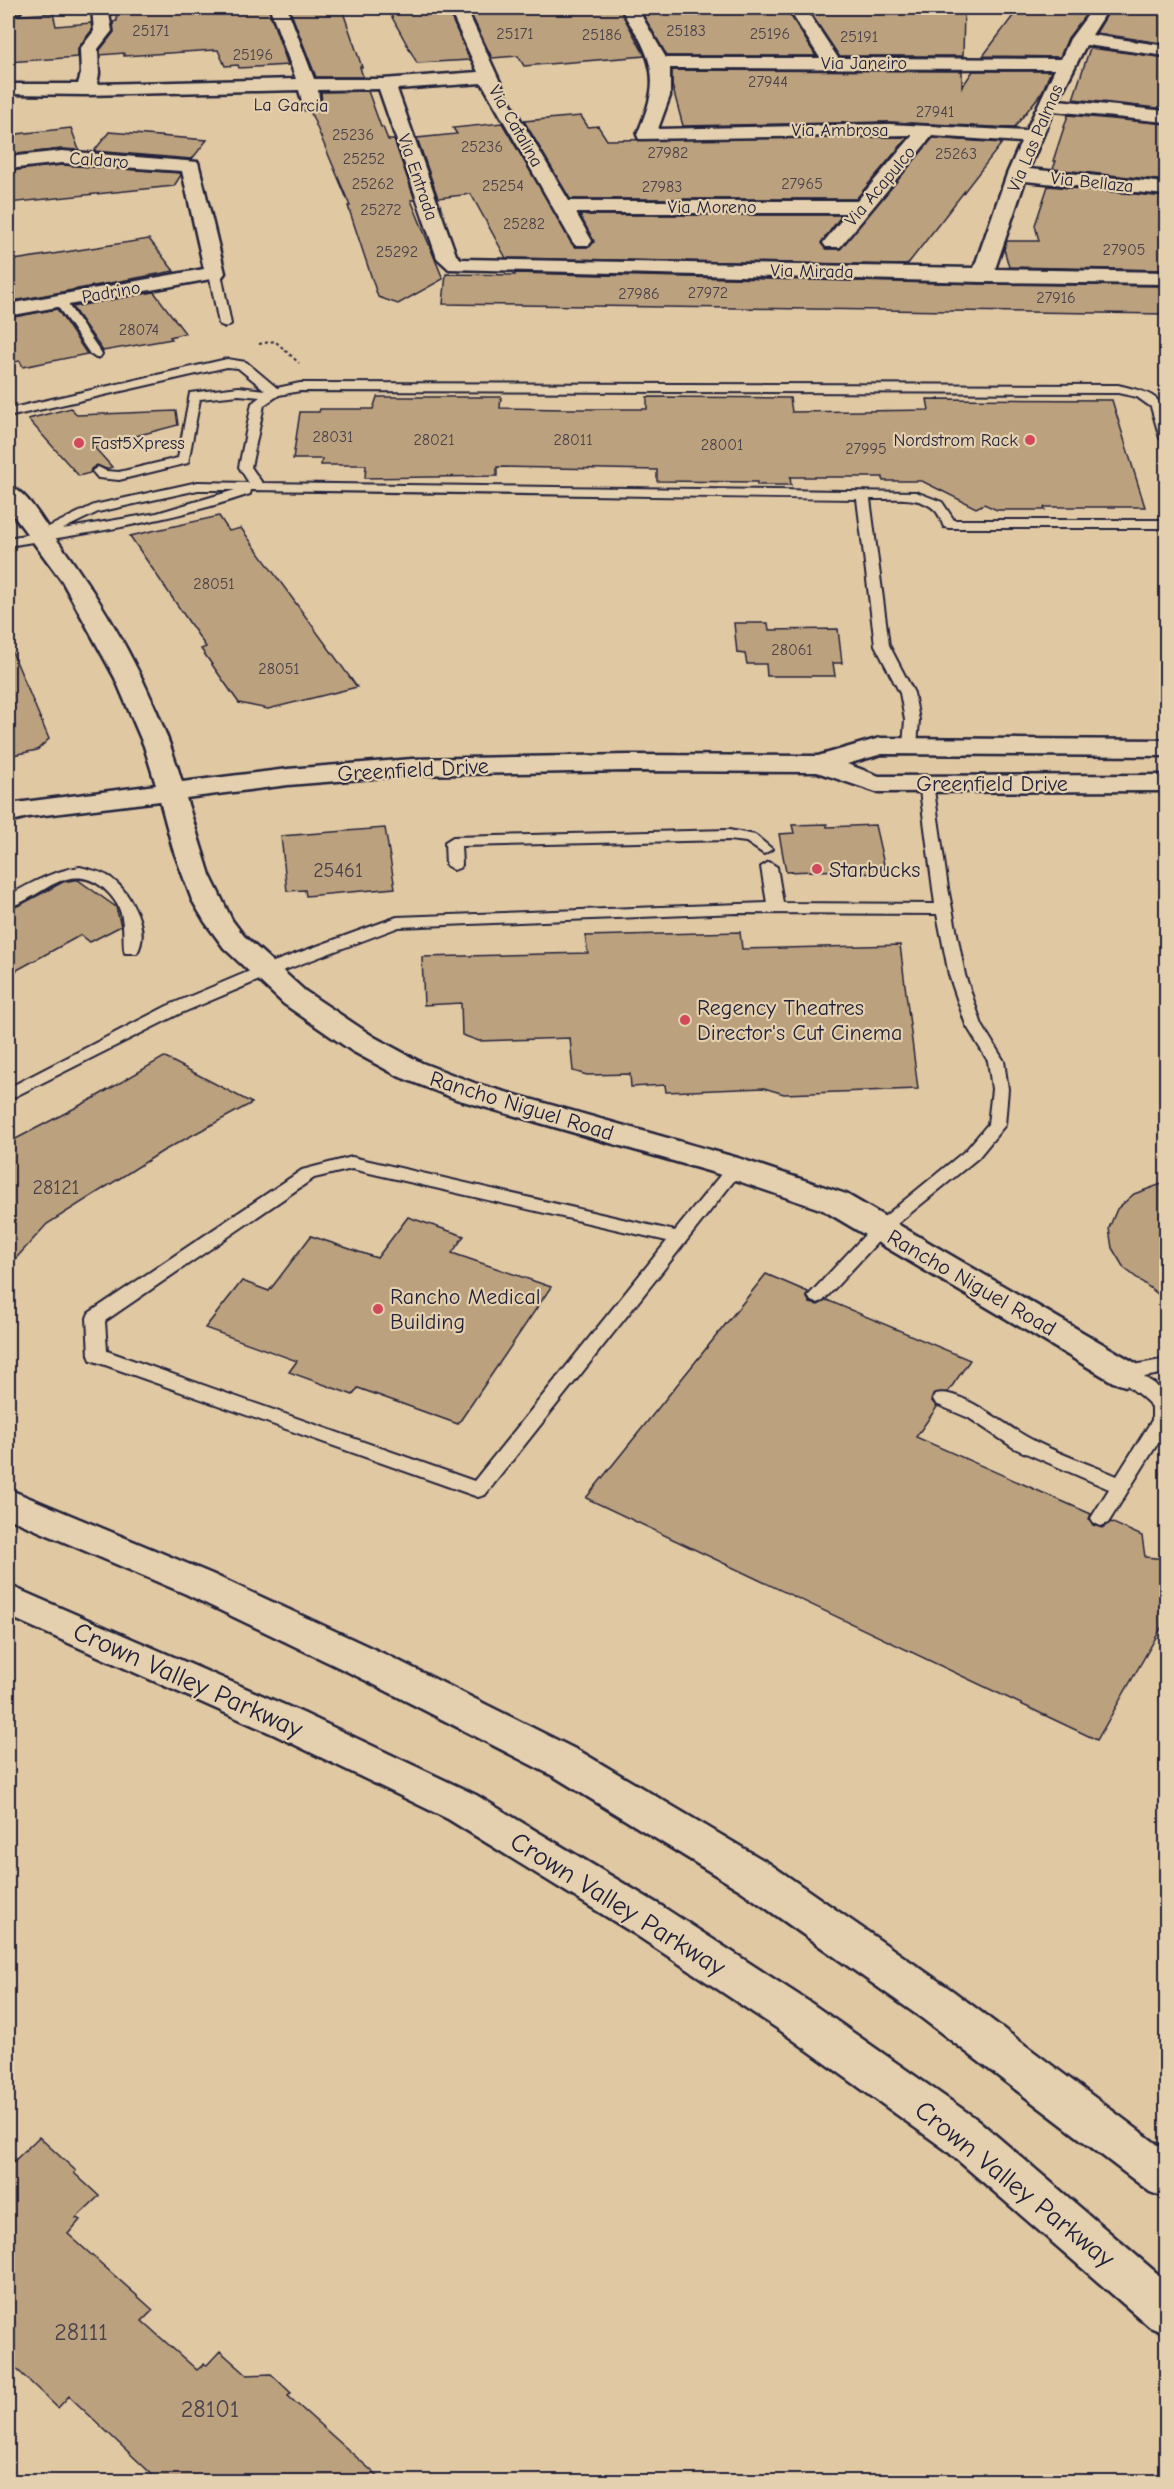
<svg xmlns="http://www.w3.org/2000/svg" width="1174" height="2489" font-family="'Comic Neue',sans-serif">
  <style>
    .building { fill: #bca17e; stroke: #22223b; stroke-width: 1.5 }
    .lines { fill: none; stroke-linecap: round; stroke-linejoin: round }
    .lane-casing { stroke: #22223b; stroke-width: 4 }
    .street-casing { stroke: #22223b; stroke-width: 5 }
    .secondary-casing { stroke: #22223b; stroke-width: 5 }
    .primary-casing { stroke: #22223b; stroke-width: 5 }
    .path { stroke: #22223b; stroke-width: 2; stroke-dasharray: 3 3; stroke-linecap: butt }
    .lane { fill: #e4d0ae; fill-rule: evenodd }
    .street { fill: #e4d0ae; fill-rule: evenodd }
    .secondary { fill: #e4d0ae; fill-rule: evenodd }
    .primary { fill: #e4d0ae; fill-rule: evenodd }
    .poi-dot { fill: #d1495b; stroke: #e4d0ae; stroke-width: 2 }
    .labels { text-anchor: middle; stroke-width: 4.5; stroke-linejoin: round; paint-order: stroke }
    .far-number-label { font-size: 16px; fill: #48424c }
    .far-street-label { font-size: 18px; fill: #22223b; stroke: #e4d0ae }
    .far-poi-label { font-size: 18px; fill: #22223b; stroke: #e4d0ae; text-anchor: end }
    .number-label { font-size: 20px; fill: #48424c }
    .street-label { font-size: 22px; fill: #22223b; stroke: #e4d0ae }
    .poi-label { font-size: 22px; fill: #22223b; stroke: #e4d0ae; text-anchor: start }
    .near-number-label { font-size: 24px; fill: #48424c }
    .near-street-label { font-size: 27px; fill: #22223b; stroke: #e4d0ae }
  </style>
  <rect width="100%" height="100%" fill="#e0c8a3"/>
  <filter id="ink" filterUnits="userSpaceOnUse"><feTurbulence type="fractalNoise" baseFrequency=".0167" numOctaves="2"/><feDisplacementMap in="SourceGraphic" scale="12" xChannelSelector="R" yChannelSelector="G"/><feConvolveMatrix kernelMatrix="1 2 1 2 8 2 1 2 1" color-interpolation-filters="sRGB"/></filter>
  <g filter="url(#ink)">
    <path class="building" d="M 161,8 L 268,8 L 288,65 L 239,68 L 238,65 L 225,66 L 218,50 L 214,50 L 124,56 L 124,53 L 100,55 L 100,50 L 114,32 L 113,22 L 117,21 L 116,10 Z
      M 289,8 L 333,8 L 334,13 L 343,12 L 362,67 L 360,67 L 363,77 L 316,77 Z
      M 387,8 L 447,8 L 470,60 L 417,63 Z
      M 468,8 L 532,8 L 534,12 L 569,8 L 619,8 L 645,56 L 524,66 L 518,56 L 492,58 Z
      M 639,8 L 786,8 L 816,56 L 667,56 Z
      M 807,8 L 964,8 L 963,56 L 839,56 Z
      M 1019,8 L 1091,8 L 1068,38 L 1060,57 L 983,56 Z
      M 1111,8 L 1167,8 L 1167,44 L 1096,33 Z
      M 53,13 L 56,26 L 91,23 L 92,30 L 78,48 L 78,57 L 8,62 L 8,16 Z
      M 1090,48 L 1167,58 L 1167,109 L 1073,99 Z
      M 672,70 L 962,71 L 962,87 L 973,71 L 1051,71 L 1042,92 L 1014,128 L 889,122 L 683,126 L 672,85 Z
      M 368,91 L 381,127 L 383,127 L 388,140 L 394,140 L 415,200 L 411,200 L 443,279 L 398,304 L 378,297 L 348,206 L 350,206 L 310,111 L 320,110 L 322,105 L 321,92 Z
      M 1068,115 L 1167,124 L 1167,181 L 1053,169 L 1056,161 L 1053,161 Z
      M 581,116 L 588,127 L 598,126 L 607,140 L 908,137 L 856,199 L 570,199 L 524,121 Z
      M 502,123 L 575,247 L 589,247 L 594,242 L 580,215 L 842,215 L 821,243 L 826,249 L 840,249 L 933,138 L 1002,143 L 907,265 L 506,258 L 471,194 L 438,198 L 417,138 L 457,134 L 453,128 Z
      M 71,128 L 79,150 L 62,149 L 8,155 L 8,135 Z
      M 109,132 L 207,140 L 192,159 L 94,151 Z
      M 62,165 L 180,173 L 181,175 L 174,186 L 8,203 L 8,171 Z
      M 1048,186 L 1167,197 L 1167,270 L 1009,267 L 1004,249 L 1007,241 L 1039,241 L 1035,225 Z
      M 149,239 L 174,271 L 8,302 L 8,261 Z
      M 514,273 L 982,284 L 1167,286 L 1167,314 L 443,304 L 446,274 L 515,275 Z
      M 154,292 L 185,333 L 170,337 L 172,339 L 103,351 L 72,307 Z
      M 57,309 L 87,354 L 23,367 L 20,361 L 8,363 L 8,318 Z
      M 377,397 L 501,397 L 500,408 L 566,409 L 647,409 L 647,397 L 790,398 L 792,412 L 929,410 L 927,399 L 1112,400 L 1145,507 L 1044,507 L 1045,510 L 997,510 L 984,504 L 976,508 L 922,481 L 883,481 L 883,477 L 790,477 L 791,485 L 757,485 L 757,482 L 657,481 L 657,470 L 497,467 L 497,476 L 365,478 L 366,465 L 321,465 L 322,459 L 293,459 L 300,412 L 319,412 L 320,409 L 373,409 Z
      M 71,408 L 77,415 L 176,411 L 178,425 L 94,447 L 112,467 L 106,469 L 97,465 L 91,469 L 90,473 L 79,476 L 28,419 Z
      M 219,516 L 229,531 L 241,528 L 357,687 L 268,709 L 239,703 L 201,649 L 206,647 L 130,536 Z
      M 734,623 L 768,623 L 769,630 L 838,629 L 842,663 L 833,663 L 835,676 L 767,676 L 766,664 L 747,664 L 745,654 L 737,653 Z
      M 8,642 L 49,739 L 37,750 L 8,756 Z
      M 827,824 L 827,827 L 875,825 L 885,869 L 880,869 L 881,873 L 846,874 L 845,870 L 786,872 L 779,834 L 794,833 L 792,825 Z
      M 385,828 L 395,888 L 306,896 L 305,890 L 287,891 L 281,836 Z
      M 74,880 L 78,880 L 116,907 L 121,926 L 90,942 L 81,935 L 8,975 L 8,909 L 20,905 L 63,882 Z
      M 740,932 L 742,949 L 900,945 L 918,1089 L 784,1094 L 764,1088 L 666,1092 L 665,1085 L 631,1087 L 630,1074 L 587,1075 L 573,1071 L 570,1038 L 479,1041 L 462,1035 L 461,1003 L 424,1005 L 422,957 L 588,953 L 585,936 Z
      M 164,1057 L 252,1103 L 163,1151 L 47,1224 L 8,1267 L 8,1143 L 94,1098 Z
      M 1167,1182 L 1167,1301 L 1124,1268 L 1112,1248 L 1109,1228 L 1117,1209 L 1134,1194 Z
      M 408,1217 L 464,1236 L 452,1253 L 551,1287 L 458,1424 L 358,1388 L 353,1395 L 289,1372 L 297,1361 L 205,1328 L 242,1281 L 269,1291 L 311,1236 L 377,1258 Z
      M 766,1274 L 808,1292 L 806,1296 L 810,1303 L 818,1305 L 827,1300 L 970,1360 L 948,1392 L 934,1393 L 931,1400 L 937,1407 L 916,1437 L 1091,1514 L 1089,1519 L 1093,1525 L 1102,1528 L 1111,1522 L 1142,1536 L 1145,1557 L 1167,1559 L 1167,1618 L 1097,1740 L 586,1498 Z
      M 39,2137 L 76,2171 L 74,2173 L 99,2196 L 76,2218 L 80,2220 L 68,2234 L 153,2310 L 142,2321 L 197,2370 L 204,2364 L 207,2365 L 220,2351 L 247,2375 L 271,2374 L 291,2393 L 288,2396 L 383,2481 L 159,2481 L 69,2396 L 58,2408 L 8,2361 L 8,2167 Z"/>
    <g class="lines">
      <defs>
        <path id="lane" d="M 215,270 L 221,273 L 231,324 L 225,327 L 219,324 L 209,273 Z
          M 60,298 L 64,299 L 102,354 L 100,357 L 96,358 L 90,354 L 54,301 Z
          M 227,359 L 246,362 L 277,388 L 300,383 L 1118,385 C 1160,395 1166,397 1166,442 L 1160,438 L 1151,407 L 1137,397 L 1118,393 L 300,391 L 279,395 L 264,405 L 251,467 L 262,483 L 916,492 L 942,502 L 954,520 L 1166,520 L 1166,528 L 949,528 L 944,527 C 941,521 940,515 935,510 C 919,494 890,500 870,499 L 889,645 L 914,693 L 919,720 L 917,746 L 910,750 L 903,746 L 905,720 L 900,693 L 875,645 L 857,499 C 655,497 453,492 251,490 L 250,494 C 171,521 90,533 8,546 L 8,538 L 36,533 L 94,505 L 198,482 L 249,483 L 239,467 L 252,403 L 260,397 L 239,395 L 200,399 L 188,463 L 119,480 L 98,478 L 92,471 L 98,467 L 106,471 L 119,472 L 178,458 L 190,393 L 239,387 L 265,390 L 238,368 L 227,367 L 8,417 L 8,409 ZM 198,490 L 235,490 L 157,513 L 63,529 L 98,512 Z
          M 926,779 L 933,783 L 948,888 L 965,975 L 982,1025 L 1004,1061 L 1008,1089 L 1005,1125 L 978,1158 L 886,1233 L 823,1301 L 817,1303 L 811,1301 L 808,1296 L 874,1225 L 966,1150 L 988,1124 L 992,1089 L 988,1061 L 966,1025 L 949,975 L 937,914 L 737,913 L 399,927 L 269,976 L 179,1014 L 8,1100 L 8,1088 L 167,1006 L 257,968 L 397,917 L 767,903 L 761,867 L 769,862 L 777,867 L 783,903 L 935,904 L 919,783 Z
          M 729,830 L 755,835 L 772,849 L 764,854 L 746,842 L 729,840 L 461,846 L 462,865 L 459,868 L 454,870 L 446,865 L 445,842 L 453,837 Z
          M 80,867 C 91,870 101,871 111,878 C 131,893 151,930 137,953 L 125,953 C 122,947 126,923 119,908 C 115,899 106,889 98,884 C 64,863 39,900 8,907 L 8,896 C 31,883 52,871 80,867 Z
          M 352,1157 L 675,1231 L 730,1163 L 742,1163 L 745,1167 L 485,1495 L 478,1497 L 91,1360 L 89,1355 L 87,1318 L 89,1313 L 302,1170 ZM 352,1169 L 667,1241 L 474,1481 L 107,1351 L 105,1321 L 314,1178 Z
          M 1166,1359 L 1166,1373 L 1144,1377 L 1155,1384 L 1166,1397 L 1166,1430 L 1108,1523 L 1101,1526 L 1094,1523 L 1091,1518 L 1109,1489 L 1014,1448 L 969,1418 L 936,1404 L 933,1399 L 936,1394 C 959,1387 1006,1426 1027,1437 C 1055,1453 1088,1463 1117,1476 L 1152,1420 L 1152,1407 C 1143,1395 1122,1384 1116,1373 L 1118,1368 Z"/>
        <path id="street" d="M 8,8 L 23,8 L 20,12 L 8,13 Z
          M 92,8 L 108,8 L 112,31 L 98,49 L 99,74 L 97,84 L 296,79 L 270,8 L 287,8 L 314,79 L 383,79 L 478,72 L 449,8 L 466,8 L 506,95 L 569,201 L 857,201 L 913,135 L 639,139 L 637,135 C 653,96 660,76 638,36 C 632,27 625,17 621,8 L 637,8 L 666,58 L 820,58 L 788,8 L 805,8 L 838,58 L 1061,59 L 1070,39 L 1093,8 L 1109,8 L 1092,35 L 1166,46 L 1166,56 L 1086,45 L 1058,100 L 1166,111 L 1166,122 L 1053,111 L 1029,169 L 1166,183 L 1166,195 L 1025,181 L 995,269 L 1166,272 L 1166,284 L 982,282 L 449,269 L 437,258 L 379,89 L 318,90 L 320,105 L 318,109 L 304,109 L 299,90 L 86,95 L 8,94 L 8,84 L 78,84 L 81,74 L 80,49 L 94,31 ZM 670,68 L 1055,69 L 1026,131 L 889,124 L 658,129 L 670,96 ZM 482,83 L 572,241 L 575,245 L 589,245 L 592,241 L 576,213 L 847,213 L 823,243 L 826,247 L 840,247 L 932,136 L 1021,142 L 1007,174 L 974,268 L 461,259 L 456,255 L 397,89 Z
          M 62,151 L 198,162 L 225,273 L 222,277 L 8,316 L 8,304 L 204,269 L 182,171 L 62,163 L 8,169 L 8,157 Z"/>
        <path id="secondary" d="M 8,486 C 25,490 38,514 48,528 C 106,604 155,689 182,782 L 288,769 L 412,759 L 629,755 L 818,756 L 880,738 L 1166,740 L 1166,756 L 882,754 L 847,764 L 879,776 L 1166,775 L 1166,791 L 876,792 L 817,772 L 629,771 L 412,775 L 288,785 L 186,798 L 210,875 L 232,920 L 244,936 L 305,991 L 374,1037 L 422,1063 L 477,1084 L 738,1158 L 846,1194 L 1137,1364 L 1142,1373 L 1137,1382 L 1125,1386 L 1113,1382 L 823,1210 L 715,1173 L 456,1099 L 400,1077 L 352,1051 L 284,1004 L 224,948 L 205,922 L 192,900 L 173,849 L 160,801 L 28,817 L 8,822 L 8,806 L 16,803 L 156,785 L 144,746 L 115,678 L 62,581 L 8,508 Z"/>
        <path id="primary" d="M 8,1489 L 212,1574 L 393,1658 L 583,1753 L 770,1864 L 953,1991 L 1166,2151 L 1166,2198 L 1150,2192 L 923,2019 L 740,1890 L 555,1777 L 365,1680 L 186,1594 L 8,1518 Z
          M 8,1585 L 303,1713 L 476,1795 L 663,1907 L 811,2003 L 978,2120 L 1166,2281 L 1166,2334 L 1150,2327 L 946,2150 L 781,2031 L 633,1933 L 448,1819 L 275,1735 L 8,1616 Z"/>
      </defs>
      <use href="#lane" class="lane-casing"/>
      <use href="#street" class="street-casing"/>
      <use href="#secondary" class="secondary-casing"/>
      <use href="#primary" class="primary-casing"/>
      <path class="path" d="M 259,344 L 275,341 L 299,363"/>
      <use href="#lane" class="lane"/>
      <use href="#street" class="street"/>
      <use href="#secondary" class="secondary"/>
      <use href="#primary" class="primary"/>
    </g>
  </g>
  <g class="poi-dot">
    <circle cx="1030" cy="440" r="6"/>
    <circle cx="79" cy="443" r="6"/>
    <circle cx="817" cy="869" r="6"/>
    <circle cx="685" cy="1020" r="6"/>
    <circle cx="378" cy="1309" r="6"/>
  </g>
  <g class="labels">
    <g class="far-number-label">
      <text x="151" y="36">25171</text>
      <text x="686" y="36">25183</text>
      <text x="515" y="39">25171</text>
      <text x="770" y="39">25196</text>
      <text x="602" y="40">25186</text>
      <text x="859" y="42">25191</text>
      <text x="253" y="60">25196</text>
      <text x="768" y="87">27944</text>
      <text x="935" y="117">27941</text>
      <text x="353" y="140">25236</text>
      <text x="482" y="152">25236</text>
      <text x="668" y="158">27982</text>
      <text x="956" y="159">25263</text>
      <text x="364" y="164">25252</text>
      <text x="373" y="189">25262</text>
      <text x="802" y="189">27965</text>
      <text x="503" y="191">25254</text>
      <text x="662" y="192">27983</text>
      <text x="381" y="215">25272</text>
      <text x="524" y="229">25282</text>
      <text x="1124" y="255">27905</text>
      <text x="397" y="257">25292</text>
      <text x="708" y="298">27972</text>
      <text x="639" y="299">27986</text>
      <text x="1056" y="303">27916</text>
      <text x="139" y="335">28074</text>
      <text x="333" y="442">28031</text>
      <text x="434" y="445">28021</text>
      <text x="573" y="445">28011</text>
      <text x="722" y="450">28001</text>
      <text x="866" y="454">27995</text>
      <text x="214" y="589">28051</text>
      <text x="792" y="655">28061</text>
      <text x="279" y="674">28051</text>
    </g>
    <g class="far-street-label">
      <text x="864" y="69">Via Janeiro</text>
      <text transform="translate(291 105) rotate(1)" y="6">La Garcia</text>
      <text transform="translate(516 126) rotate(60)" y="6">Via Catalina</text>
      <text x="840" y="136">Via Ambrosa</text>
      <text transform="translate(1035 138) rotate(-67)" y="6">Via Las Palmas</text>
      <text transform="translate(99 160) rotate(4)" y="6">Caldaro</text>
      <text transform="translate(418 177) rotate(71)" y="6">Via Entrada</text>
      <text transform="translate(1092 182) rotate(6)" y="6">Via Bellaza</text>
      <text transform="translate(880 186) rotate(-50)" y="6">Via Acapulco</text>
      <text x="712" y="213">Via Moreno</text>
      <text transform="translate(812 271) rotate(1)" y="6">Via Mirada</text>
      <text transform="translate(111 292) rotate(-10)" y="6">Padrino</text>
    </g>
    <g class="far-poi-label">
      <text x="1018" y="446">Nordstrom Rack</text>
      <text x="91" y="449" text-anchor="start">Fast5Xpress</text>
    </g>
    <g class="number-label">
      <text x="338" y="877">25461</text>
      <text x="56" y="1194">28121</text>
    </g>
    <g class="street-label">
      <text transform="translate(413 769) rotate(-3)" y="8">Greenfield Drive</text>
      <text x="992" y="791">Greenfield Drive</text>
      <text transform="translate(522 1105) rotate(17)" y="8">Rancho Niguel Road</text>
      <text transform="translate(972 1282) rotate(30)" y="8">Rancho Niguel Road</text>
    </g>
    <g class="poi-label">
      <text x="829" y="877">Starbucks</text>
      <text x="697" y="1015">Regency Theatres<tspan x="697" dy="25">Director's Cut Cinema</tspan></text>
      <text x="390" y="1304">Rancho Medical<tspan x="390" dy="25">Building</tspan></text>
    </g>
    <g class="near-number-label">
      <text x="81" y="2340">28111</text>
      <text x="210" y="2417">28101</text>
    </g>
    <g class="near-street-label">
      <text transform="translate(188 1680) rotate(24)" y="9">Crown Valley Parkway</text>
      <text transform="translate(618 1904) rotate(32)" y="9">Crown Valley Parkway</text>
      <text transform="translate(1015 2184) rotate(39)" y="9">Crown Valley Parkway</text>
    </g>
  </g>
  <rect width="1174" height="2489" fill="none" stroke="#e4d0ae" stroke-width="30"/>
  <rect x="15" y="15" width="1144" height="2459" fill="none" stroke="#22223b" stroke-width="2" filter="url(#ink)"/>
</svg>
